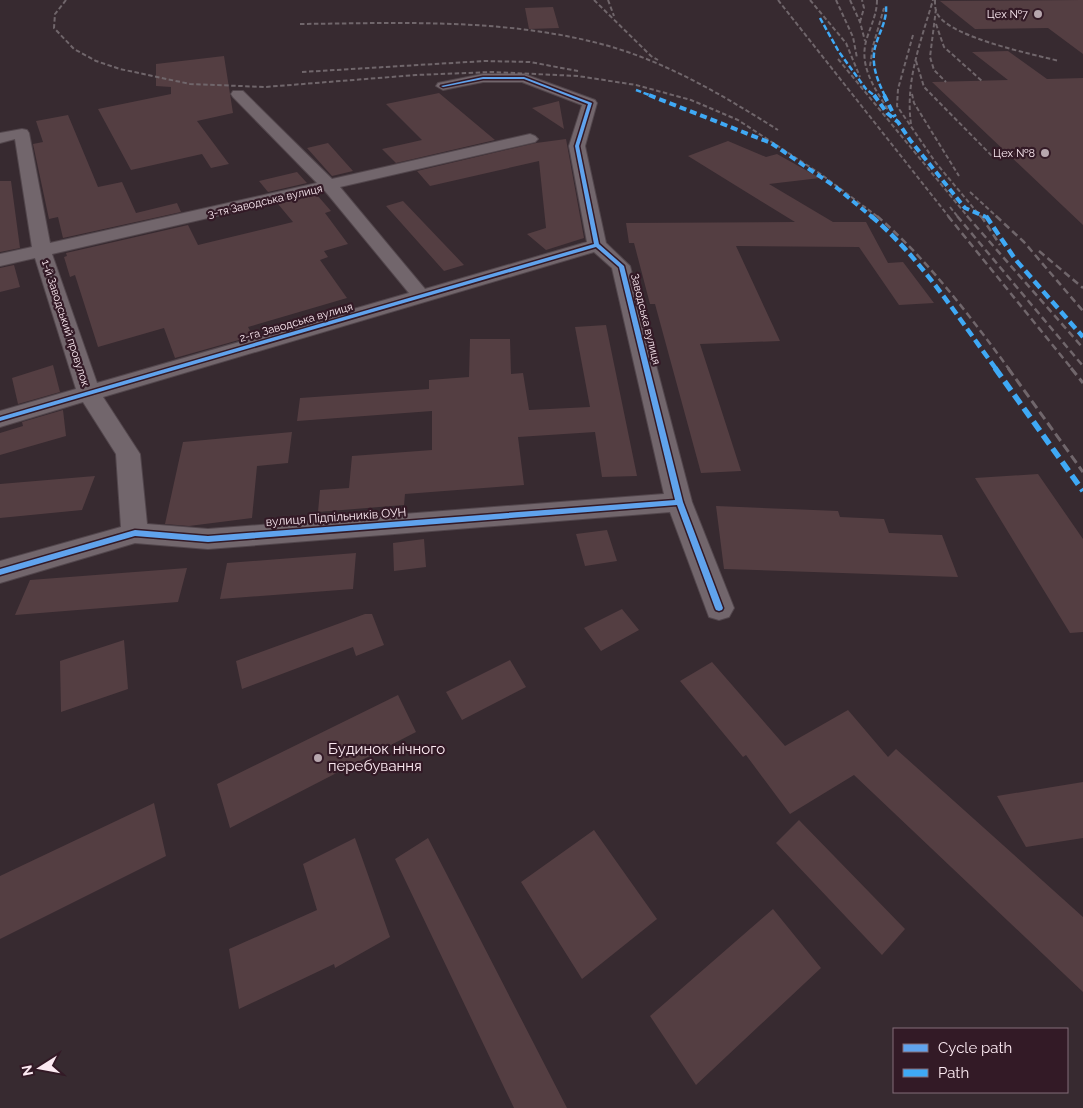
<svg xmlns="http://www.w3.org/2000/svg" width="1083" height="1108" font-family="Raleway,sans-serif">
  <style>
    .building { fill: #543e42 }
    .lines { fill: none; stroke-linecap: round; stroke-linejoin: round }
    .minor-casing { stroke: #52464c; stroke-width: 2 }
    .minor { fill: #72666c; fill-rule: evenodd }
    .rail-far2 { stroke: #70666b; stroke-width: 2; stroke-dasharray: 4.5 2.5; stroke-linecap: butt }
    .rail-far1 { stroke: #70666b; stroke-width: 2.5; stroke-dasharray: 7 4; stroke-linecap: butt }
    .rail { stroke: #70666b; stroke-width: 3; stroke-dasharray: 9 4.5; stroke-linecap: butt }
    .quiet-far3 { stroke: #3fa9f5; stroke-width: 2.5; stroke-dasharray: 5.5 2.5; stroke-linecap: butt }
    .quiet-far2 { stroke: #3fa9f5; stroke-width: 4; stroke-dasharray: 7 4; stroke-linecap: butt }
    .quiet-far1 { stroke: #3fa9f5; stroke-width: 4.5; stroke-dasharray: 9 4.5; stroke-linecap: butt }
    .quiet { stroke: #3fa9f5; stroke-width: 5.5; stroke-dasharray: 11 5.5; stroke-linecap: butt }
    .cycleway-casing { stroke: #331a26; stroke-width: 3 }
    .cycleway { fill: #60a3ed; fill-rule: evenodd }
    .poi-dot { fill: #b7a7ae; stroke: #331a26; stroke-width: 2 }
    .labels { text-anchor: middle; stroke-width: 4.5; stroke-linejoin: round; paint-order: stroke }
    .far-poi-label { font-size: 11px; fill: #fceaf2; stroke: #331a26; text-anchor: end }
    .far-street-label { font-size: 11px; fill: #fceaf2; stroke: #331a26 }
    .street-label { font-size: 12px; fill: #fceaf2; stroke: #331a26 }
    .near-poi-label { font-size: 15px; fill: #fceaf2; stroke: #331a26; text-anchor: start }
  </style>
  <rect width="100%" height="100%" fill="#372a30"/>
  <path class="building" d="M 1083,0 L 1083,54 L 1048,28 L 975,29 L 940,1 Z
    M 553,7 L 559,28 L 529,29 L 525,8 Z
    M 1008,51 L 1047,79 L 1083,78 L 1083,225 L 932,82 L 1008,80 L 972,52 Z
    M 224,56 L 233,113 L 197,121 L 229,164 L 211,168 L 202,154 L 131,170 L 98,109 L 171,94 L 171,87 L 156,86 L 156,64 Z
    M 439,93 L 495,140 L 396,163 L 382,149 L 422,140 L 386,104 Z
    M 559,101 L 564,129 L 532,108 Z
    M 68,115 L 98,187 L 122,182 L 136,213 L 177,203 L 181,212 L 63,238 L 58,217 L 49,219 L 33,144 L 43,142 L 36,121 Z
    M 566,139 L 584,238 L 546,250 L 527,234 L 546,228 L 539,161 L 430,186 L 417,171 L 536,143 Z
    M 728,141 L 766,157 L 777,154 L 820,178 L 769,184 L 833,222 L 866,222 L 888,263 L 903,262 L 934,303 L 899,305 L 859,247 L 736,246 L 780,341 L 700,344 L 741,471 L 701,473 L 655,304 L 650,304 L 634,243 L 629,243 L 626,223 L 795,222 L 688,156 Z
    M 328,143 L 353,171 L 332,176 L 307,148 Z
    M 297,172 L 307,183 L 268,192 L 259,181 Z
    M 0,181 L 11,181 L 20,248 L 0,252 Z
    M 317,195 L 331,211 L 325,213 L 348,244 L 324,251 L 328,257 L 320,260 L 347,298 L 248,327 L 253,336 L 175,358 L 164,328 L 98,347 L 75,275 L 70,277 L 64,257 L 67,256 L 66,253 L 188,225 L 198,245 L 293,222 L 278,204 Z
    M 403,201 L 464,265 L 444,271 L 386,206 Z
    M 14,265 L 20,287 L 0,292 L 0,268 Z
    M 606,325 L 637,476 L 602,477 L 595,432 L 518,437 L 524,485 L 405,494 L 404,505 L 318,512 L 320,490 L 349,488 L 352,456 L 432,450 L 432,411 L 297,421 L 300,398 L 429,389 L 429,380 L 469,377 L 470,339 L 510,339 L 511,374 L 523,373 L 529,410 L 590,407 L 575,327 Z
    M 53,365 L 60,392 L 18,404 L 12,378 Z
    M 63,410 L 66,436 L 0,455 L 0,433 L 23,426 L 22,422 Z
    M 292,432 L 288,463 L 257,466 L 252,518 L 189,526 L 165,524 L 183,442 Z
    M 1038,474 L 1083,539 L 1083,632 L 1070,633 L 975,478 Z
    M 95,476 L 82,510 L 0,518 L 0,484 Z
    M 716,506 L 838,511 L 840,517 L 884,519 L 889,533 L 942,535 L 958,577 L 724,569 Z
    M 607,530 L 617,561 L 585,566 L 576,534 Z
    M 424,539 L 426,567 L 394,571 L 393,543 Z
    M 356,553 L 353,589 L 220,599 L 227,563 Z
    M 187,568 L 178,602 L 15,615 L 30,580 Z
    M 622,609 L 639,630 L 601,651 L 584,628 Z
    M 365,614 L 372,614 L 384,645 L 356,656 L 353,647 L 242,689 L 236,661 Z
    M 124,640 L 128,689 L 61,712 L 60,661 Z
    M 510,660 L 526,687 L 462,720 L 446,692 Z
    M 712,662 L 785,746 L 848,710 L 888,757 L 896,749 L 1083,917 L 1083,992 L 854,775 L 790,814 L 746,755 L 743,757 L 680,681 Z
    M 398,695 L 416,732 L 230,828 L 217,784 Z
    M 1083,782 L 1083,838 L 1026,847 L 997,796 Z
    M 154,803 L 166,856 L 0,939 L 0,876 Z
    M 799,820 L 905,929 L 882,955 L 776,843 Z
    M 594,830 L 657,919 L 582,979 L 521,882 Z
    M 355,838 L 390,937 L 335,968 L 334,964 L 239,1009 L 229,949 L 317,910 L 303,864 Z
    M 428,838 L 567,1108 L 514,1108 L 395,859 Z
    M 773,909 L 821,968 L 696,1085 L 650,1016 Z"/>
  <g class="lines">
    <defs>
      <path id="minor" d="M 483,74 L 524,74 L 595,100 L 597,103 L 585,146 L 606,243 L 630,266 L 692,502 L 734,608 L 729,617 L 719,620 L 709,617 L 670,512 L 208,549 L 135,543 L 0,583 L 0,561 L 121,527 L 116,454 L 83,402 L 0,427 L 0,411 L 76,389 L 35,258 L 0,266 L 0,254 L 32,247 L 15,139 L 0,143 L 0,133 L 22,129 L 27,130 L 29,133 L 50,243 L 317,183 L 233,97 L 231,94 L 233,91 L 243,91 L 332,179 L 530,134 L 535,136 L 538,139 L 535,142 L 340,187 L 425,289 L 587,242 L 569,146 L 582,105 L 522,82 L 483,82 L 443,90 L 436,86 L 438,83 ZM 325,191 L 409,293 L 97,383 L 52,254 ZM 594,252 L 612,268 L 664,494 L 208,529 L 147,524 L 140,454 L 103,397 Z"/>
    </defs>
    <use href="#minor" class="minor-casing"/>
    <use href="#minor" class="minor"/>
    <path class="rail-far2" d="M 66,0 L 55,14 L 54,28 L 74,49 L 96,61 L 120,69 L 190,84 L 265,87 L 416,75 L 492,72 L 578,76 L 636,85 L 691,100 L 738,120 L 822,175 L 878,217
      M 594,0 L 651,56 L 658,60
      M 608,0 L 614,16
      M 778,0 L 949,217
      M 810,0 L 846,43 L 860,77
      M 836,0 L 853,37 L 857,58
      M 850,0 L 860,22 L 865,41
      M 877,0 C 877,14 871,25 867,38 C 858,65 874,87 888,110
      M 935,0 C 935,5 935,11 938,15 C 953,38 1032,54 1059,61
      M 936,9 L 930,57 L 934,70 L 946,82
      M 860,22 L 864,8 L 862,0
      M 300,24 C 401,23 506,18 605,45 C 667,62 724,96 778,130
      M 936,24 L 944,47 L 982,81
      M 913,35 L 898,89 L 897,106 L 936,163 L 981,217
      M 838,59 L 968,217
      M 916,61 L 924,87 L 992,156
      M 870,66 L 873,46 L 884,8
      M 302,72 L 485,61 L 530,62 L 578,71
      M 912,94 L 914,103 L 959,176
      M 911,124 C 905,81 921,41 933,0
      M 970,192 L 997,217
      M 950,207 L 958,217"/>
    <path class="rail-far1" d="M 877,216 C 928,260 969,315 1009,369
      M 948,216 L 1072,369
      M 957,216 L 1083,366
      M 967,216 L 1083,348
      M 981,216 L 1000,245
      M 996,216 L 1024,242 L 1083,311
      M 1039,251 L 1083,288"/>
    <path class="rail" d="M 1008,368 L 1083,472
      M 1071,368 L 1083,383"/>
    <path class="quiet-far3" d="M 820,18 L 839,52 L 866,89 L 875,96
      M 636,90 L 652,96
      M 885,96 C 877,80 870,62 876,44 C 880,31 887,20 886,6"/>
    <path class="quiet-far2" d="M 649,95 L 771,143 L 837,188 L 872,217
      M 874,95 L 887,113 L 898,122 L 910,140 L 965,208 L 986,217
      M 884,95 L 895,117"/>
    <path class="quiet-far1" d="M 871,216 C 921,258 957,316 996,369
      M 986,216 L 1015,259 L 1083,337"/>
    <path class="quiet" d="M 995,368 L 1083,491"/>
    <defs>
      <path id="cycleway" d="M 483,77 L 524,77 L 592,103 L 579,146 L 599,244 L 624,266 L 683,502 L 723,608 L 722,610 L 719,611 L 716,610 L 715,608 L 677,505 L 208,542 L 135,536 L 0,575 L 0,569 L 135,530 L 208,536 L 675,500 L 619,267 L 596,247 L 0,421 L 0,417 L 594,244 L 575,146 L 588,104 L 524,79 L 483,79 L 443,87 L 441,86 Z"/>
    </defs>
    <use href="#cycleway" class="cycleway-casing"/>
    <use href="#cycleway" class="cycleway"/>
  </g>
  <g class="poi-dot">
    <circle cx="1038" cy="14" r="5"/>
    <circle cx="1045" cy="153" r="5"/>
    <circle cx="318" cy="758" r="5"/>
  </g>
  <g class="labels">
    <g class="far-poi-label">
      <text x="1028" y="18">Цех №7</text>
      <text x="1035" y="157">Цех №8</text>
    </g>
    <g class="far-street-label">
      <text transform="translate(265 201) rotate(-13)" y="4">3-тя Заводська вулиця</text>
      <text transform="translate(646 319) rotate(76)" y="4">Заводська вулиця</text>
      <text transform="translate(296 322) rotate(-16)" y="4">2-га Заводська вулиця</text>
      <text transform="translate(66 323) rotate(72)" y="4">1-й Заводський провулок</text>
    </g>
    <g class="street-label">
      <text transform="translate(336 517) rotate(-4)" y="4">вулиця Підпільників ОУН</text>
    </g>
    <g class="near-poi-label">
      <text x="328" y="754">Будинок нічного<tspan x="328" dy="17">перебування</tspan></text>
    </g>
  </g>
  <rect x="893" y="1028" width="175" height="65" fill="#331a26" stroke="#836d78"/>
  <rect x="903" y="1044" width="25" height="8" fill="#60a3ed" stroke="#836d78"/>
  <text x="938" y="1053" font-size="15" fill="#fceaf2">Cycle path</text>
  <rect x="903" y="1069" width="25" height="8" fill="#3fa9f5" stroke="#836d78"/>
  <text x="938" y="1078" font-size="15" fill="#fceaf2">Path</text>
  <g transform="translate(40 1068) rotate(259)" stroke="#331a26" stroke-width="4" paint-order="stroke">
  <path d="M0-4L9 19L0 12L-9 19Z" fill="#fceaf2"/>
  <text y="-8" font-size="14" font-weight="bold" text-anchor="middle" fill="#fceaf2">N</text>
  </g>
</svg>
